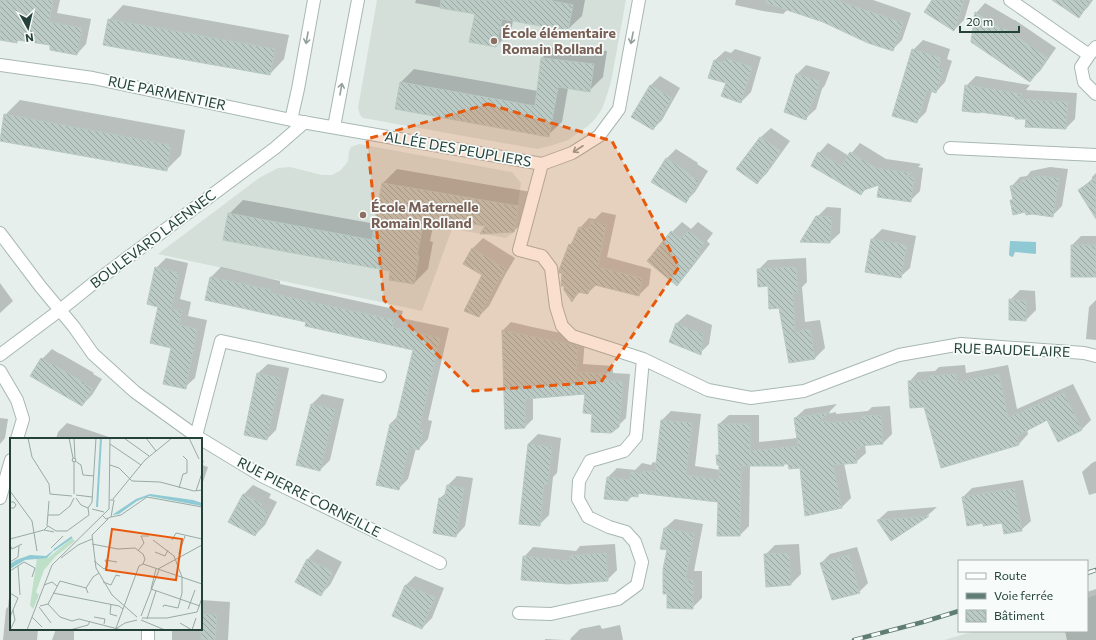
<svg xmlns="http://www.w3.org/2000/svg" width="1096" height="640" font-family="Commissioner,sans-serif">
  <style>
    .built { fill: #d4dfda }
    .water { fill: #8ec9d4 }
    .shadow { fill: #0003 }
    .building { fill: url(#building-back-hatch); stroke: #b8c9c2 }
    .lines { fill: none; stroke-linecap: round; stroke-linejoin: round }
    .street-casing { stroke: #a8b8b2; stroke-width: 14 }
    .street { stroke: #fff; stroke-width: 12 }
    .rail-casing { stroke: #5f7d75; stroke-width: 4.5 }
    .rail { stroke: #f7fbf9; stroke-width: 3; stroke-dasharray: 9; stroke-linecap: butt }
    .oneway { stroke: #92a09c }
    .marked { fill: #e8590c; fill-opacity: 0.2; stroke: #e8590c; stroke-width: 3; stroke-dasharray: 8 5; stroke-linejoin: round }
    .education-dot { fill: #8d6e63; stroke: #f7fbf9; stroke-width: 1.5 }
    .labels { text-anchor: middle; stroke-width: 3.5; stroke-linejoin: round; paint-order: stroke }
    .education-label { font-size: 14px; font-weight: bold; fill: #785e54; stroke: #f7fbf9; text-anchor: start }
    .street-label { font-size: 14px; fill: #24423a; stroke: #f7fbf9 }
    .inset-river { fill: none; stroke: #8ec9d4; stroke-width: 2 }
    .inset-road { fill: none; stroke: #98aaa4; stroke-width: 1 }
    .view { fill: #e8590c; fill-opacity: 0.15; stroke: #e8590c; stroke-width: 2 }
    .inset-edge { fill: none; stroke: #24423a; stroke-width: 2 }
  </style>
  <defs>
    <pattern id="building-back-hatch" width="6" height="6" patternUnits="userSpaceOnUse"><rect width="6" height="6" fill="#bbcac4"/><path d="M-1 5l2 2M0 0l6 6M5-1l2 2" fill="none" stroke="#98a6a0"/></pattern>
  </defs>
  <rect width="100%" height="100%" fill="#e6efeb"/>
  <path class="built" d="M 377,0 L 626,0 L 611,82 L 606,98 L 602,109 L 595,119 L 588,126 L 568,140 L 550,146 L 537,149 L 363,118 L 360,115 L 358,108 Z
    M 359,144 L 512,172 L 521,183 L 514,232 L 506,238 L 452,229 L 422,311 L 158,254 L 259,178 L 278,168 L 290,167 L 322,175 L 332,175 L 341,170 L 348,161 L 349,152 L 351,147 Z
    M 1096,595 L 1096,640 L 944,640 L 975,631 L 1087,631 L 1087,598 Z"/>
  <path class="water" d="M 1010,241 L 1036,242 L 1036,253 L 1035,254 L 1015,252 L 1013,257 L 1010,256 L 1009,255 Z"/>
  <path class="shadow" d="M 24,0 L 60,0 L 57,13 L 91,19 L 86,44 L 77,54 L 51,44 L 19,39 L 17,42 L 0,39 L 0,8 Z
    M 416,0 L 585,0 L 582,16 L 567,30 L 513,20 L 511,32 L 496,46 L 476,14 L 415,3 Z
    M 736,0 L 873,0 L 911,13 L 902,40 L 892,50 L 823,21 L 788,9 L 783,14 L 763,11 L 735,5 Z
    M 932,0 L 970,0 L 964,20 L 954,30 Z
    M 1054,0 L 1093,0 L 1088,7 L 1078,17 Z
    M 985,3 L 1014,20 L 1015,20 L 1056,48 L 1040,71 L 1030,80 L 976,13 Z
    M 123,5 L 289,35 L 284,59 L 270,74 L 109,20 Z
    M 923,40 L 950,49 L 947,59 L 952,61 L 945,82 L 936,92 L 932,91 L 926,112 L 916,122 L 913,50 Z
    M 555,45 L 607,51 L 603,77 L 590,90 L 568,88 L 562,122 L 548,135 L 401,82 L 414,69 L 538,91 L 542,58 Z
    M 735,49 L 761,57 L 751,92 L 741,102 L 727,83 L 710,77 L 715,60 L 725,51 L 731,53 Z
    M 806,65 L 830,72 L 825,85 L 822,89 L 816,109 L 806,118 L 797,74 Z
    M 660,76 L 680,88 L 662,120 L 653,129 L 632,117 L 651,85 Z
    M 976,76 L 1030,85 L 1026,90 L 1077,93 L 1075,119 L 1066,128 L 1027,118 L 966,86 Z
    M 20,100 L 185,130 L 181,155 L 166,170 L 5,115 Z
    M 771,128 L 790,141 L 767,173 L 757,183 L 737,169 L 761,137 Z
    M 828,143 L 849,156 L 860,143 L 886,159 L 921,164 L 918,167 L 923,168 L 920,191 L 910,201 L 880,184 L 867,188 L 861,194 L 819,153 Z
    M 676,149 L 698,163 L 697,164 L 708,171 L 695,192 L 685,202 L 666,159 Z
    M 1050,167 L 1068,169 L 1062,206 L 1053,215 L 1026,211 L 1011,201 L 1014,198 L 1011,187 L 1020,177 L 1027,176 L 1031,171 Z
    M 397,169 L 531,192 L 528,217 L 514,231 L 461,221 L 434,222 L 430,241 L 433,242 L 428,269 L 414,283 L 391,271 L 229,214 L 243,200 L 376,224 L 383,183 Z
    M 1096,173 L 1096,217 L 1080,190 L 1092,179 L 1092,177 Z
    M 827,207 L 841,208 L 840,233 L 830,242 L 802,241 L 817,217 Z
    M 602,212 L 616,215 L 607,257 L 651,269 L 649,285 L 639,295 L 597,284 L 588,293 L 580,292 L 572,300 L 570,245 L 574,240 L 580,228 L 589,218 L 595,219 Z
    M 682,222 L 691,229 L 698,222 L 713,233 L 707,241 L 710,244 L 686,275 L 677,284 L 672,232 Z
    M 882,229 L 916,236 L 910,268 L 900,277 L 872,239 Z
    M 1081,236 L 1096,236 L 1096,276 L 1072,276 L 1072,245 Z
    M 483,238 L 515,258 L 505,275 L 489,306 L 479,316 L 483,274 L 465,263 L 473,248 Z
    M 166,258 L 188,263 L 180,299 L 191,302 L 188,316 L 207,320 L 195,378 L 185,387 L 160,306 L 156,268 Z
    M 806,258 L 807,282 L 802,287 L 805,322 L 820,320 L 825,348 L 815,358 L 789,362 L 779,307 L 769,285 L 758,270 L 768,260 Z
    M 221,267 L 280,281 L 280,284 L 403,311 L 401,318 L 449,328 L 428,420 L 432,421 L 428,439 L 419,449 L 416,448 L 408,479 L 398,489 L 390,424 L 398,416 L 414,349 L 307,322 L 206,300 L 211,277 Z
    M 0,283 L 13,301 L 0,313 Z
    M 1020,290 L 1035,291 L 1036,310 L 1026,320 L 1010,300 Z
    M 1096,300 L 1096,340 L 1086,339 L 1089,307 Z
    M 687,314 L 712,325 L 709,344 L 700,353 L 670,341 L 677,323 Z
    M 511,322 L 532,327 L 585,338 L 583,364 L 613,366 L 613,373 L 630,374 L 626,418 L 618,426 L 594,413 L 586,393 L 533,398 L 533,419 L 525,427 L 506,428 L 503,330 Z
    M 52,349 L 60,354 L 61,354 L 94,373 L 93,374 L 102,379 L 92,395 L 82,405 L 42,359 Z
    M 268,364 L 289,368 L 276,430 L 267,439 L 258,373 Z
    M 965,365 L 966,373 L 1008,365 L 1017,409 L 1073,384 L 1091,420 L 1081,430 L 1048,419 L 1027,430 L 1028,434 L 1019,444 L 925,405 L 909,382 L 918,372 L 935,371 L 939,367 Z
    M 322,394 L 344,399 L 330,460 L 320,470 L 298,464 L 312,404 Z
    M 837,404 L 827,414 L 836,412 L 836,414 L 868,411 L 872,407 L 890,406 L 892,434 L 883,443 L 865,445 L 866,453 L 856,462 L 844,463 L 851,498 L 842,507 L 801,467 L 788,462 L 785,463 L 783,465 L 750,465 L 749,526 L 740,535 L 719,501 L 641,492 L 637,496 L 633,496 L 628,500 L 608,477 L 617,468 L 635,470 L 642,463 L 651,465 L 653,462 L 657,463 L 662,420 L 671,411 L 701,414 L 695,466 L 720,470 L 717,456 L 720,453 L 719,424 L 729,415 L 759,415 L 759,442 L 798,438 L 795,418 L 805,409 Z
    M 0,418 L 8,419 L 5,438 L 0,444 Z
    M 67,423 L 115,439 L 56,439 L 58,432 Z
    M 538,434 L 561,438 L 557,473 L 553,477 L 549,515 L 539,525 L 528,444 Z
    M 201,459 L 204,461 L 202,465 L 208,467 L 201,488 Z
    M 1096,461 L 1096,493 L 1089,495 L 1082,472 L 1092,463 Z
    M 457,476 L 473,478 L 465,526 L 456,536 L 440,498 L 447,492 L 448,485 Z
    M 1023,480 L 1031,521 L 1021,530 L 1003,522 L 984,522 L 963,497 L 972,488 Z
    M 253,485 L 271,494 L 269,498 L 277,502 L 265,525 L 255,535 L 243,495 Z
    M 937,507 L 928,515 L 891,540 L 878,520 L 888,511 Z
    M 675,519 L 703,524 L 694,571 L 702,571 L 702,598 L 692,608 L 668,549 L 665,528 Z
    M 615,544 L 617,570 L 607,580 L 524,557 L 533,547 L 576,551 L 580,546 Z
    M 799,544 L 801,574 L 791,584 L 767,586 L 765,555 L 775,545 Z
    M 857,547 L 868,583 L 859,592 L 821,563 L 830,554 Z
    M 317,549 L 342,562 L 330,585 L 320,595 L 296,582 L 308,559 Z
    M 415,576 L 444,588 L 432,618 L 422,628 L 393,616 L 406,585 Z
    M 1096,589 L 1096,640 L 1067,640 L 1065,631 L 1087,631 L 1087,592 Z
    M 11,596 L 11,629 L 38,629 L 37,640 L 3,640 L 6,609 L 8,607 L 9,598 Z
    M 201,600 L 230,602 L 228,640 L 172,640 L 172,629 L 201,629 Z
    M 600,625 L 602,629 L 620,625 L 623,640 L 571,640 L 570,639 L 580,629 Z
    M 56,629 L 74,629 L 74,640 L 52,640 Z
    M 545,639 L 564,640 L 545,640 Z"/>
  <path class="building" d="M 0,0 L 53,0 L 49,22 L 82,28 L 77,55 L 50,50 L 50,45 L 17,40 L 17,43 L 0,40 Z
    M 441,0 L 548,0 L 573,5 L 568,31 L 502,19 L 496,47 L 469,42 L 475,14 L 440,8 Z
    M 766,0 L 836,0 L 903,23 L 893,51 L 868,43 L 823,22 L 766,3 Z
    M 932,0 L 964,0 L 954,31 L 924,12 Z
    M 1052,0 L 1091,0 L 1079,18 Z
    M 975,12 L 1004,30 L 1004,28 L 1048,58 L 1030,82 L 971,42 Z
    M 108,19 L 275,49 L 270,75 L 103,45 Z
    M 912,49 L 941,58 L 938,69 L 943,70 L 936,93 L 927,90 L 917,123 L 892,116 Z
    M 541,58 L 594,64 L 590,92 L 558,87 L 549,137 L 395,109 L 400,82 L 535,106 Z
    M 725,58 L 752,67 L 741,103 L 721,96 L 726,83 L 708,78 L 714,60 L 723,63 Z
    M 796,74 L 820,81 L 816,96 L 814,96 L 806,120 L 784,112 Z
    M 650,85 L 672,98 L 653,130 L 631,117 Z
    M 965,85 L 1022,94 L 1018,99 L 1068,102 L 1066,129 L 1025,127 L 1026,119 L 1015,119 L 1015,117 L 980,112 L 980,113 L 962,111 Z
    M 4,114 L 171,145 L 167,171 L 0,141 Z
    M 760,137 L 781,151 L 757,184 L 736,169 Z
    M 818,152 L 841,166 L 850,152 L 876,168 L 913,173 L 906,176 L 914,177 L 911,202 L 877,197 L 879,185 L 864,190 L 861,195 L 811,166 Z
    M 666,158 L 689,173 L 688,174 L 699,181 L 686,203 L 651,182 Z
    M 1040,176 L 1059,178 L 1053,217 L 1032,214 L 1026,215 L 1025,212 L 1013,215 L 1010,200 L 1013,200 L 1010,186 L 1022,183 L 1021,180 Z
    M 1096,178 L 1096,219 L 1078,190 Z
    M 382,183 L 518,206 L 514,232 L 480,234 L 485,226 L 461,222 L 423,224 L 417,255 L 419,256 L 414,284 L 389,280 L 390,271 L 223,240 L 228,213 L 372,240 Z
    M 816,216 L 832,217 L 830,243 L 800,242 Z
    M 591,221 L 606,225 L 598,267 L 642,278 L 639,296 L 591,284 L 588,294 L 578,292 L 572,302 L 564,290 L 564,286 L 561,286 L 562,273 L 559,273 L 559,270 L 569,244 L 571,245 L 579,227 L 589,229 Z
    M 671,231 L 681,239 L 688,231 L 704,243 L 698,251 L 701,254 L 677,286 L 647,261 Z
    M 871,239 L 907,245 L 901,278 L 865,272 Z
    M 1071,245 L 1096,245 L 1096,277 L 1071,277 Z
    M 472,248 L 506,269 L 495,286 L 479,317 L 464,311 L 482,275 L 463,264 Z
    M 155,267 L 179,273 L 171,309 L 182,311 L 179,325 L 197,329 L 186,389 L 163,384 L 171,348 L 150,343 L 158,307 L 147,304 Z
    M 796,267 L 798,293 L 793,293 L 795,332 L 810,329 L 815,359 L 789,363 L 779,308 L 769,309 L 768,286 L 758,287 L 757,269 Z
    M 210,277 L 271,290 L 270,293 L 394,320 L 392,327 L 440,338 L 419,430 L 423,430 L 419,450 L 409,448 L 399,490 L 376,485 L 390,424 L 395,425 L 413,350 L 305,326 L 306,322 L 205,300 Z
    M 1009,299 L 1026,301 L 1026,321 L 1009,320 Z
    M 676,323 L 703,334 L 701,355 L 669,342 Z
    M 502,330 L 524,335 L 578,346 L 576,372 L 606,374 L 605,380 L 623,382 L 619,427 L 611,433 L 591,432 L 592,414 L 583,413 L 585,394 L 525,399 L 525,428 L 505,429 Z
    M 41,358 L 50,364 L 51,363 L 85,383 L 84,384 L 93,389 L 82,406 L 30,376 Z
    M 257,373 L 280,378 L 267,440 L 244,435 Z
    M 956,374 L 956,382 L 999,374 L 1008,418 L 1064,393 L 1082,430 L 1058,442 L 1047,420 L 1017,436 L 1019,445 L 941,468 L 924,407 L 910,408 L 908,381 L 929,380 L 929,376 Z
    M 311,404 L 335,409 L 320,471 L 296,465 Z
    M 830,412 L 819,422 L 827,421 L 827,423 L 862,420 L 862,416 L 881,415 L 883,444 L 860,446 L 860,449 L 855,450 L 857,463 L 833,465 L 842,508 L 805,516 L 800,468 L 789,469 L 788,464 L 783,464 L 784,466 L 741,466 L 740,536 L 717,536 L 718,502 L 638,493 L 638,497 L 629,496 L 628,501 L 604,499 L 607,477 L 630,480 L 631,472 L 642,474 L 643,471 L 655,472 L 661,420 L 692,423 L 686,475 L 719,480 L 719,465 L 717,465 L 716,455 L 719,455 L 718,424 L 750,424 L 750,451 L 798,446 L 794,418 Z
    M 528,444 L 552,447 L 548,484 L 544,484 L 540,526 L 519,524 Z
    M 447,485 L 464,488 L 456,537 L 433,533 L 439,498 L 444,499 Z
    M 1014,488 L 1022,531 L 1004,534 L 1002,523 L 983,526 L 983,523 L 967,526 L 962,497 Z
    M 243,494 L 262,504 L 260,508 L 268,512 L 255,536 L 228,522 Z
    M 929,516 L 891,541 L 877,520 Z
    M 664,528 L 694,534 L 685,580 L 693,580 L 693,609 L 667,608 L 667,594 L 663,594 L 663,569 L 667,550 L 660,549 Z
    M 606,553 L 608,581 L 568,584 L 521,580 L 523,556 L 570,561 L 570,556 Z
    M 789,553 L 791,585 L 766,587 L 764,554 Z
    M 849,555 L 860,593 L 832,600 L 820,563 Z
    M 307,559 L 333,572 L 321,596 L 295,582 Z
    M 405,585 L 435,597 L 422,629 L 392,616 Z
    M 201,614 L 217,615 L 215,640 L 201,640 Z"/>
  <g class="lines">
    <defs>
      <path id="street" d="M 1010,0 L 1089,55
        M 1096,47 L 1089,55 L 1081,67 L 1084,82 L 1096,94
        M 0,65 L 93,78 L 291,120 L 542,164 L 572,153 L 599,136 L 619,109 L 639,0
        M 291,120 L 298,89 L 314,0
        M 334,127 L 358,0
        M 950,148 L 1096,155
        M 542,164 L 519,250 L 542,256 L 551,268 L 556,307 L 562,326 L 572,336 L 643,359 L 708,390 L 751,398 L 804,391 L 899,355 L 961,344 L 1084,353 L 1096,356
        M 0,233 L 40,286 L 74,327 L 93,354 L 135,392 L 196,436 L 262,476 L 440,563
        M 0,355 L 60,310 L 95,282 L 275,148 L 305,122
        M 0,371 L 17,400 L 23,419 L 17,439
        M 196,436 L 221,341 L 380,376
        M 0,498 L 11,460
        M 519,613 L 551,614 L 618,599 L 637,585 L 642,562 L 635,542 L 626,532 L 609,527 L 588,517 L 578,499 L 579,481 L 590,461 L 624,451 L 636,437 L 643,359
        M 148,640 L 148,629"/>
    </defs>
    <use href="#street" class="street-casing"/>
    <use href="#street" class="street"/>
    <defs>
      <path id="rail" d="M 1087,573 L 1096,570
        M 854,640 L 923,622 L 959,611"/>
    </defs>
    <use href="#rail" class="rail-casing"/>
    <use href="#rail" class="rail"/>
  </g>
  <defs><path id="oneway-shaft" d="M-6 0H5M1.5-3L5.5 0L1.5 3" fill="none" stroke-width="1.6" stroke-linecap="round" stroke-linejoin="round"/></defs>
  <g class="oneway">
    <use href="#oneway-shaft" transform="translate(307 38) rotate(100)"/>
    <use href="#oneway-shaft" transform="translate(632 38) rotate(101)"/>
    <use href="#oneway-shaft" transform="translate(341 89) rotate(-80)"/>
    <use href="#oneway-shaft" transform="translate(578 149) rotate(147)"/>
  </g>
  <path class="marked" d="M 488,104 L 612,141 L 679,267 L 601,382 L 473,391 L 384,300 L 367,139 Z"/>
  <g class="education-dot">
    <circle cx="494" cy="41" r="4"/>
    <circle cx="363" cy="215" r="4"/>
  </g>
  <g class="labels">
    <g class="education-label">
      <text x="502" y="38">École élémentaire<tspan x="502" dy="16">Romain Rolland</tspan></text>
      <text x="371" y="212">École Maternelle<tspan x="371" dy="16">Romain Rolland</tspan></text>
    </g>
    <g class="street-label">
      <text transform="translate(167 93) rotate(12)" y="5">RUE PARMENTIER</text>
      <text transform="translate(458 149) rotate(10)" y="5">ALLÉE DES PEUPLIERS</text>
      <text transform="translate(153 239) rotate(-37)" y="5">BOULEVARD LAENNEC</text>
      <text transform="translate(1012 350) rotate(2)" y="5">RUE BAUDELAIRE</text>
      <text transform="translate(309 497) rotate(27)" y="5">RUE PIERRE CORNEILLE</text>
    </g>
  </g>
  <g transform="translate(10 438)">
    <rect width="192" height="192" fill="#e6efeb"/>
    <path d="M 62,100 L 65,103 L 46,118 L 34,132 L 26,154 L 29,157 L 23,171 L 20,167 L 27,120 L 38,120 Z" fill="#bfe0c8"/>
    <path d="M 140,56 L 183,62 L 192,65 L 192,68 L 139,58 L 127,63 L 109,76 L 102,77 L 126,61 ZM 46,110 L 37,120 L 15,122 L 0,131 L 0,126 L 6,122 L 20,117 L 36,118 Z" fill="#8ec9d4"/>
    <path class="inset-river" d="M 87,69 L 91,0M 44,112 L 62,99"/>
    <path class="inset-road" d="M 18,0 L 22,19 L 39,46 L 40,56 L 62,58M 59,0 L 63,20M 64,0 L 65,20M 114,0 L 139,18M 136,0 L 146,13M 179,0 L 189,21M 100,6 L 131,27M 63,20 L 66,21 L 65,24 L 62,23 ZM 65,23 L 71,27 L 73,37 L 84,38M 64,24 L 64,56M 100,27 L 109,30 L 122,43 L 150,44 L 184,53 L 192,52M 169,50 L 173,36 L 177,35 L 177,22 L 173,18M 0,53 L 22,83 L 27,113M 186,53 L 192,35M 66,57 L 82,59M 66,60 L 71,67 L 78,70M 103,61 L 135,22 L 162,0M 0,64 L 4,64 L 6,67 L 4,70 L 0,70M 82,71 L 94,74M 38,77 L 49,77 L 60,68 L 64,60M 93,78 L 96,81 L 101,79 L 104,62 L 100,62M 101,79 L 111,77 L 137,59 L 192,69M 98,81 L 82,97 L 86,130 L 102,157 L 127,179M 37,88 L 39,63M 34,92 L 38,88 L 46,93 L 57,93 L 79,77 L 78,70 L 82,64 L 86,0M 0,101 L 34,92 L 44,94M 143,102 L 164,118 L 172,139 L 172,155 L 168,170 L 154,167 L 153,169M 162,102 L 166,95 L 192,101M 82,106 L 108,111 L 125,110 L 133,116 L 135,121 L 133,126M 0,107 L 2,111 L 12,106M 41,110 L 53,98M 128,113 L 134,105 L 131,98 L 139,98M 145,114 L 155,118 L 158,112M 170,119 L 169,115 L 175,98M 51,120 L 68,107 L 82,101M 84,123 L 94,131 L 98,128 L 95,122 L 107,124M 0,124 L 8,119 L 9,108M 8,128 L 10,157M 148,131 L 192,107M 0,133 L 14,124 L 25,130 L 22,139M 93,144 L 101,147 L 106,137 L 110,138M 34,147 L 42,144 L 47,148M 141,151 L 190,168M 141,151 L 146,131M 0,155 L 8,160 L 0,179M 43,155 L 109,168 L 113,171M 78,155 L 76,150 L 83,139 L 89,135M 38,166 L 50,179 L 62,183 L 69,181 L 112,192M 101,166 L 100,176 L 107,178M 30,168 L 38,166 L 50,143 L 76,150M 29,169 L 41,185M 178,171 L 185,152M 187,174 L 192,160M 131,178 L 149,132M 22,179 L 32,189M 84,179 L 95,181 L 94,186M 132,180 L 157,180 L 187,174M 137,181 L 146,153M 131,182 L 155,192M 170,185 L 182,192 L 186,180M 106,190 L 129,128 L 133,126 L 192,146M 0,192 L 5,182 L 3,172M 17,192 L 42,127 L 99,71 L 100,0M 60,192 L 78,187 L 80,183M 104,192 L 115,185 L 127,182"/>
    <path class="view" d="M 102,91 L 172,101 L 166,142 L 96,132 Z"/>
    <rect width="192" height="192" class="inset-edge"/>
  </g>
  <rect x="958" y="560" width="130" height="72" fill="#f7fbf9" stroke="#a3b1ad"/>
  <rect x="966" y="573" width="20" height="6" fill="#ffffff" stroke="#a3b1ad"/>
  <text x="994" y="580" font-size="12" fill="#24423a">Route</text>
  <rect x="966" y="593" width="20" height="6" fill="#5f7d75" stroke="#a3b1ad"/>
  <text x="994" y="600" font-size="12" fill="#24423a">Voie ferrée</text>
  <rect x="966" y="610" width="20" height="12" fill="url(#building-back-hatch)" stroke="#a3b1ad"/>
  <text x="994" y="620" font-size="12" fill="#24423a">Bâtiment</text>
  <g transform="translate(28 28) rotate(172)" stroke="#f7fbf9" stroke-width="3" paint-order="stroke">
  <path d="M0-3L7 15L0 10L-7 15Z" fill="#24423a"/>
  <text y="-6" font-size="11" font-weight="bold" text-anchor="middle" fill="#24423a">N</text>
  </g>
  <path d="M960 26v6h59v-6" fill="none" stroke="#24423a" stroke-width="2"/>
  <text x="966" y="26" font-size="12" fill="#24423a" stroke="#f7fbf9" stroke-width="3" paint-order="stroke">20 m</text>
</svg>
